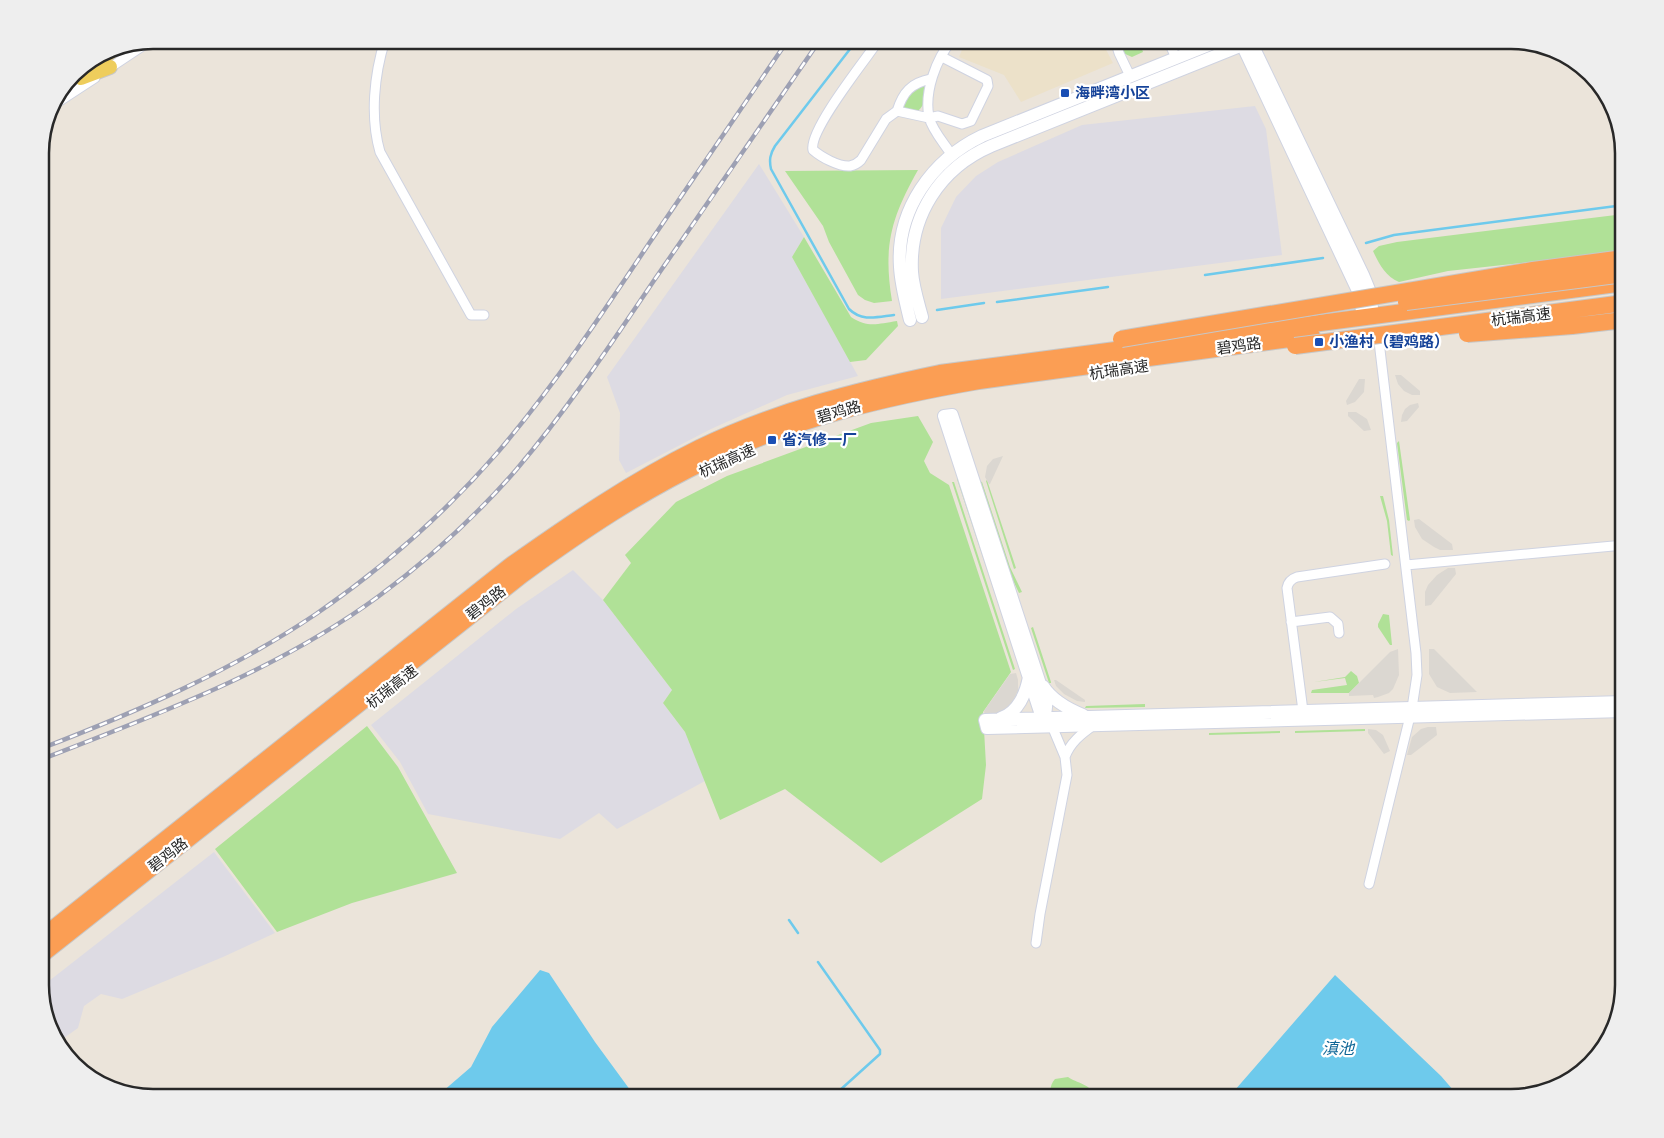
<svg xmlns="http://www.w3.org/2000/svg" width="1664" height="1138" font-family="'IBM Plex Sans','Noto Sans SC',sans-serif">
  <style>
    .industrial { fill: #dddbe3 }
    .education { fill: #ece1c9 }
    .green { fill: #b0e197 }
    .plaza { fill: #dbd7d1 }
    .water { fill: #6ecaec }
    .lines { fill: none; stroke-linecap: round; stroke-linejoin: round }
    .stream { stroke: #6ecaec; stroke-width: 2.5 }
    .street-casing { stroke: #cfd3e1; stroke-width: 11 }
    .secondary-casing { stroke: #cfd3e1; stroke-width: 14 }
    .primary-casing { stroke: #c7c7c7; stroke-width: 16 }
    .highway-casing { stroke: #c7c7c7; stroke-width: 18 }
    .street { stroke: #fff; stroke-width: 9 }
    .secondary { stroke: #fff; stroke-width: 12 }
    .primary { stroke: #eecd5c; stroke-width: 14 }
    .highway { stroke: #fb9e54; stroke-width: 16 }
    .rail-casing { stroke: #9da0b3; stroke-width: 4.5 }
    .rail { stroke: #fff; stroke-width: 2.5; stroke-dasharray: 8; stroke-linecap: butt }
    .highway-bridge-casing { stroke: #c7c7c7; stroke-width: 18; stroke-linecap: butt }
    .highway-bridge { stroke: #fb9e54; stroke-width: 16 }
    .transit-dot { fill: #1a4fb4; stroke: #fff; stroke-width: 2 }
    .labels { text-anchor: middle; stroke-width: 4.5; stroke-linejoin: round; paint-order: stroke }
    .transit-label { font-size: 15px; font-weight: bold; fill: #164399; stroke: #fff; text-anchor: start }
    .street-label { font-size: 15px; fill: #282828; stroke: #fff }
    .water-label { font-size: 16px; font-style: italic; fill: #0f6696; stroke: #fff }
    .rim { fill: none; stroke: #282828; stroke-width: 2.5 }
  </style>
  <rect width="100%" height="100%" fill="#ebe4da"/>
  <path class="industrial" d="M 1255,106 L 1266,129 L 1282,255 L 941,299 L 941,228 L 956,197 L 976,176 L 998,162 L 1082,125 Z
    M 759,164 L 804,237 L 792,257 L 858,376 L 787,395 L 711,429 L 626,473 L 619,460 L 620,413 L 607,377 Z
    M 573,570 L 603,600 L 672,690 L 663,703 L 685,732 L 705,781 L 617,829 L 599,813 L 560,839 L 428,814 L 400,762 L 371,725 L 516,609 Z
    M 214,852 L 275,933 L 223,957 L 122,999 L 101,994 L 84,1006 L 78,1028 L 57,1043 L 40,988 Z"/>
  <path class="education" d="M 966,40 L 1101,40 L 1113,63 L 1021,102 L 1004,75 L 959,57 Z"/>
  <path class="green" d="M 1119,40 L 1123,40 L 1142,49 L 1143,52 L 1132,57 L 1123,53 Z
    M 924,84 L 926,86 C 925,96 926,104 918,111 L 908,111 L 903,107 L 909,91 Z
    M 918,170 C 891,218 883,246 892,301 L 874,303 L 865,300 L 858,295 L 829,242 L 823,226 L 785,171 Z
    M 1624,214 L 1624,252 L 1448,271 L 1399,282 C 1385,276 1379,264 1373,251 L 1379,246 L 1397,242 Z
    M 804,237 L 851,317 C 868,328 877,324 897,321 L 898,326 L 866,360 L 850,362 L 792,257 Z
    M 918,416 L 933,442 L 924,461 L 930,473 L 949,485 L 1011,672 L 983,712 L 986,765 L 982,799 L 881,863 L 785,789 L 720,820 L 685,732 L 663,703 L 672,690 L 603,600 L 631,563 L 625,555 L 676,502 L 727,476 L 871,423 Z
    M 1399,441 L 1410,520 L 1409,521 L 1407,520 L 1397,443 Z
    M 959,478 L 1023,679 L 957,479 Z
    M 987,480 L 1016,568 L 1014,569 L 986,481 Z
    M 979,481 L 982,482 L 1010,567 L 1022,592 L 1019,593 L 1011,576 Z
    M 952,482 L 954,482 L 1015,669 L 1013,670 Z
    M 1380,496 L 1383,496 L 1389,520 L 1393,556 L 1391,555 L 1387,521 Z
    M 1383,614 L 1389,615 L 1392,645 L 1390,645 L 1378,627 L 1378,624 Z
    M 1033,627 L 1051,682 L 1051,683 L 1049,683 L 1031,628 Z
    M 1351,671 L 1357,676 L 1359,683 L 1349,693 L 1311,693 L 1312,690 L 1347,685 L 1345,678 L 1314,682 L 1345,677 Z
    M 1145,704 L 1145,707 L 1085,708 L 1086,706 Z
    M 367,726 L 398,767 L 457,873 L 352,903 L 277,932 L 215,849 Z
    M 1365,729 L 1365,731 L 1295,733 L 1295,731 Z
    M 1280,731 L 1280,733 L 1209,735 L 1209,733 Z
    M 1068,1077 C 1076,1083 1095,1085 1093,1098 L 1053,1098 C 1049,1091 1050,1085 1055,1079 Z"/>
  <path class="plaza" d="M 1395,375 L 1401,375 L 1420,391 L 1420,395 L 1412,395 L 1404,391 L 1398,384 Z
    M 1359,379 L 1365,379 L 1364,392 L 1355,402 L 1347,405 L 1346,401 Z
    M 1418,403 L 1419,407 L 1407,421 L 1401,422 L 1402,415 L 1405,409 L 1410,405 Z
    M 1356,412 L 1367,419 L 1371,430 L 1364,431 L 1348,416 L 1348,412 Z
    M 1003,456 L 990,484 L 989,484 L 985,477 L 987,466 L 993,459 Z
    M 1419,519 L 1452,544 L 1453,550 L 1440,550 L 1434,547 L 1422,539 L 1415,527 L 1414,520 Z
    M 1448,568 L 1455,568 L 1456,574 L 1431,605 L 1425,606 L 1425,592 L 1428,585 L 1437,575 Z
    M 1398,649 L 1399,675 L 1393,689 L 1389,693 L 1378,697 L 1374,698 L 1373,695 L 1349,696 L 1349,693 L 1390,652 Z
    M 1429,649 L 1434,649 L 1477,692 L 1450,693 L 1437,687 L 1429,674 Z
    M 1016,673 L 1018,680 L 1018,691 L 1010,707 L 999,713 L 985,715 L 984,711 L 1010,674 Z
    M 1054,680 L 1056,680 L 1085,700 L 1085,702 L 1077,701 L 1064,694 L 1056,686 Z
    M 1428,727 L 1436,727 L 1437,735 L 1411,755 L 1407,755 L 1412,737 L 1421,729 Z
    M 1368,729 L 1376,730 L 1383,735 L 1390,751 L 1384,754 L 1368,733 Z"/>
  <path class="water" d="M 540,970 L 549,973 L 595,1042 L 636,1098 L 435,1098 L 471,1067 L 492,1027 Z
    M 1335,975 L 1441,1076 L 1460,1098 L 1228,1098 Z"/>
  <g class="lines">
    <path class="stream" d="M 857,40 L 775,146 C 770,154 769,160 771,169 L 849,309 C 862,322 877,317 894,315
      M 1366,243 L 1394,235 L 1624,205
      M 1205,275 L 1323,258
      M 997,302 L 1108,287
      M 937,310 L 984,303
      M 789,920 L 798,933
      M 818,962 L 880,1050 L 880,1054 L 839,1091 L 836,1098"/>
    <defs>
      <path id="street" d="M 385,40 C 374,75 370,117 380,152 L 471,315 L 484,315
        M 879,40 C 866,59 808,131 813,150 C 821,157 839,167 850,166 C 855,165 858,163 861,160 L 886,119 L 897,111 L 929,118 L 938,116 L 962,124 L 971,121 L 988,86 L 987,80 L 942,57
        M 1115,40 L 1119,53 L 1130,76
        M 1168,40 L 1176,58
        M 108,69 L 150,41
        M 49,108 L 95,78
        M 897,111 C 903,92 911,83 931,79
        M 951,154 C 944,143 932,130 929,117 C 924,92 936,59 952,40
        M 1406,565 L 1624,545
        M 1291,622 L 1330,617 L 1338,624 L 1339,633
        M 1303,711 L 1287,588 C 1288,582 1291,579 1297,577 L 1385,564
        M 1065,757 C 1070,743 1081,734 1094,725
        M 1369,884 L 1412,708 L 1417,675 L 1416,653 L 1378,333
        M 1036,943 L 1040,914 L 1067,775 L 1065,757 L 1052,726"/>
      <path id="secondary" d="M 1240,40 L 1359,293 L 1363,317
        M 1250,40 L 1363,275 L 1370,292 L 1373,316
        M 922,317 C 918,302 913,287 912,272 C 909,216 940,168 991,146 L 1255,40
        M 910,320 C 906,303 901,285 900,267 C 896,210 932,160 982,136 L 1221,40
        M 1043,686 C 1052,700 1068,709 1083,715
        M 1624,702 L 985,720 L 987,728 L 1624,711
        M 1001,718 C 1018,713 1026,693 1029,677
        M 1038,722 C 1044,716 1047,711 1046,702 L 952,415 L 944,416 L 1042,718 L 1048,721"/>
      <path id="primary" d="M 81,78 L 110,67
        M 68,81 L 118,47"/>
      <path id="highway" d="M 40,939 L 510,566 C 571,523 632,481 699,448 C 775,411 858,390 940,373 L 1624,283
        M 40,956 L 522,575 C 581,532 642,491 708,460 C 794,419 886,397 979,381 L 1312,336"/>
    </defs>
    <use href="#street" class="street-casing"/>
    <use href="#secondary" class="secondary-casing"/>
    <use href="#primary" class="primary-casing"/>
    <use href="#highway" class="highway-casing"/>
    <use href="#street" class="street"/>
    <use href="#secondary" class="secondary"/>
    <use href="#primary" class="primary"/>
    <use href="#highway" class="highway"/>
    <defs>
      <path id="rail" d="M 40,749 C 136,712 230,672 316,614 C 383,568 445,513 498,452 C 554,386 602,314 650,242 C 696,174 742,108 788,40
        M 40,760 C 158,714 277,671 379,596 C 429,559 476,516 516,470 C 567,410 611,344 655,279 C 710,200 765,120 820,40"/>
    </defs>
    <use href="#rail" class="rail-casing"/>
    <use href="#rail" class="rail"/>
    <defs>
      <path id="highway-bridge" d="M 1406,302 L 1624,274
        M 1467,334 L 1572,326 L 1624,320
        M 1121,339 L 1533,270 L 1624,258
        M 1295,346 L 1624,303"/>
    </defs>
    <use href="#highway-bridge" class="highway-bridge-casing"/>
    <use href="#highway-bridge" class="highway-bridge"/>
  </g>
  <g class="transit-dot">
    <rect x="1060" y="88" width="10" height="10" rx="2.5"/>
    <rect x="1314" y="337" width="10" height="10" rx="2.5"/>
    <rect x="767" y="435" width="10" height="10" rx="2.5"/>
  </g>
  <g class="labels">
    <g class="transit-label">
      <text x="1075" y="98">海畔湾小区</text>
      <text x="1329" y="347">小渔村（碧鸡路）</text>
      <text x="782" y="445">省汽修一厂</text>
    </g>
    <g class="street-label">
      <text transform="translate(1521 317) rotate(-7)" y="5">杭瑞高速</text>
      <text transform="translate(1239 346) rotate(-8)" y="5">碧鸡路</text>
      <text transform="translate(1119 370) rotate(-8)" y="5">杭瑞高速</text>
      <text transform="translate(839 412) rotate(-16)" y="5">碧鸡路</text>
      <text transform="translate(727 461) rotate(-24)" y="5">杭瑞高速</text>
      <text transform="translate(486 603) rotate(-38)" y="5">碧鸡路</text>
      <text transform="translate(392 687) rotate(-38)" y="5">杭瑞高速</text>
      <text transform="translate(168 855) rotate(-38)" y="5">碧鸡路</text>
    </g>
    <g class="water-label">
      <text x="1338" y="1054">滇池</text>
    </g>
  </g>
  <path d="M0 0H1664V1138H0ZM153 49H1511A104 104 0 0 1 1615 153V985A104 104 0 0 1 1511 1089H153A104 104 0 0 1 49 985V153A104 104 0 0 1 153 49Z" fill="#eee" fill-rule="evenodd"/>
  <path class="rim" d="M153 49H1511A104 104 0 0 1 1615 153V985A104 104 0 0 1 1511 1089H153A104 104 0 0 1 49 985V153A104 104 0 0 1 153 49Z"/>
</svg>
